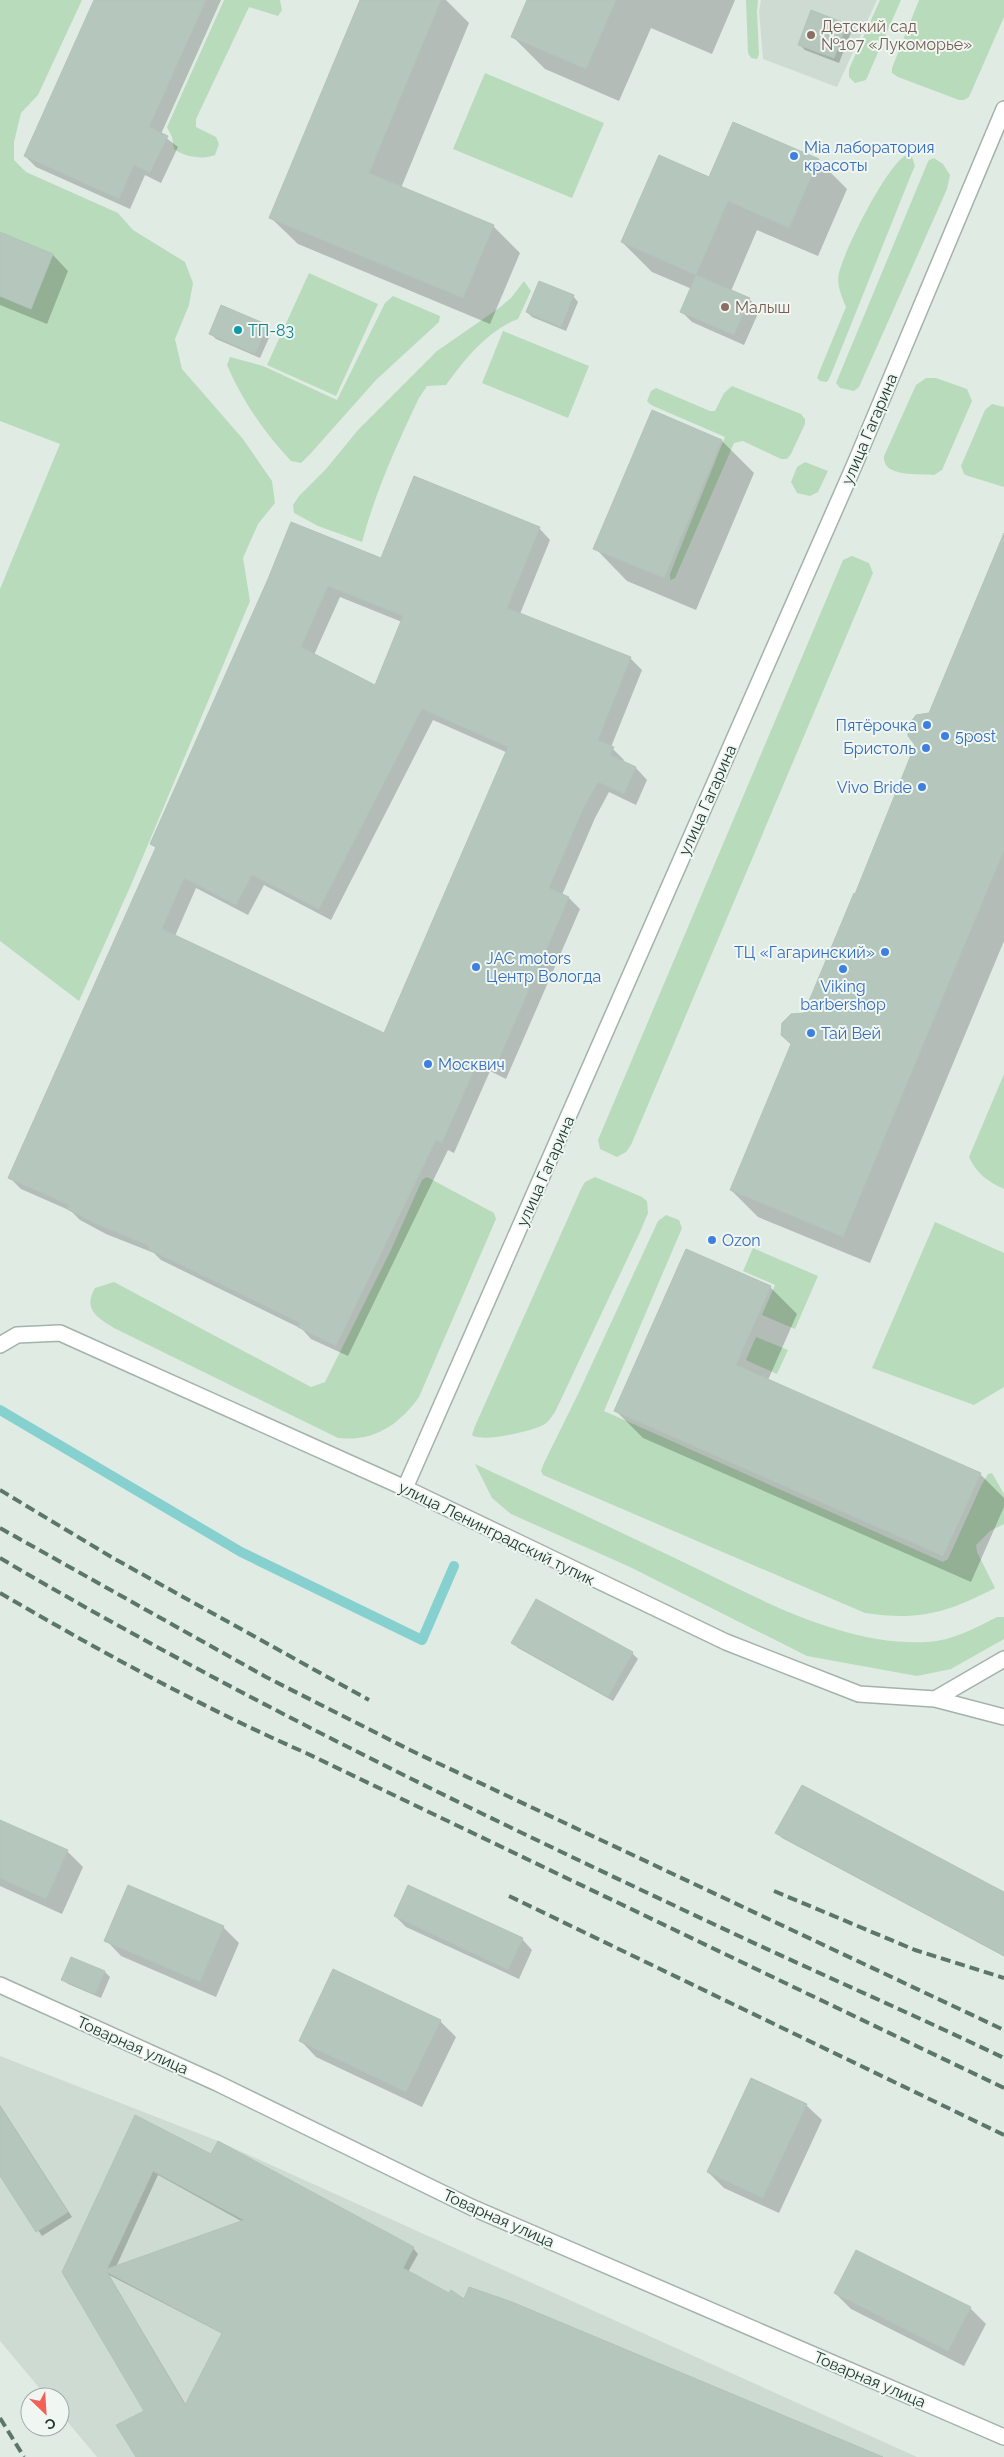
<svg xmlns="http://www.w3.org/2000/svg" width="1004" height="2457" font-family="Raleway,sans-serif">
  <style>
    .built { fill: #cedbd2 }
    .green { fill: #b8dcbb }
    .shadow { fill: #0003; fill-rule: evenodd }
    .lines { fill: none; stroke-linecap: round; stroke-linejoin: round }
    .stream { stroke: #86d1cf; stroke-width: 10 }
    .building { fill: #b5c6bc; stroke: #b2c4b9; fill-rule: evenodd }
    .street-casing { stroke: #a3b3aa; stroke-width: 18 }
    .street { stroke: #fff; stroke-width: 15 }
    .rail { stroke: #5a776a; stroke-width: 4; stroke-dasharray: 10 5; stroke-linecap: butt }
    .education-dot { fill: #8d6e63; stroke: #f0f7f2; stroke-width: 2 }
    .shop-dot { fill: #3f7fe0; stroke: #f0f7f2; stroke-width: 2 }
    .culture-dot { fill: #0f9aa8; stroke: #f0f7f2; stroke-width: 2 }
    .labels { text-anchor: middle; stroke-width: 4; stroke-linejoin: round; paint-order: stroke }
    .education-label { font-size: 16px; fill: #785e54; stroke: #f0f7f2; text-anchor: start }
    .shop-label { font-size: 16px; fill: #366cbe; stroke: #f0f7f2; text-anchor: start }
    .culture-label { font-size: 16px; fill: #0d838f; stroke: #f0f7f2; text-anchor: start }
    .street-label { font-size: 16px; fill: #203b2f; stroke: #f0f7f2 }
  </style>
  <rect width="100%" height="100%" fill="#e0ebe4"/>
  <path class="built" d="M 761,0 L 877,0 L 837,87 L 763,59 L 759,11 Z
    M 0,2056 L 218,2141 L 917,2457 L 97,2457 L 60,2413 L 60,2397 L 47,2397 L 0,2341 Z"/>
  <path class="green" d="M 0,0 L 82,0 L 38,95 L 21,113 L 14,142 L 14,160 L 26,172 L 118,213 L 133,230 L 185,262 L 193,283 L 189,305 L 175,339 L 182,369 L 243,439 L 272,481 L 275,503 L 258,524 L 243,558 L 250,601 L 131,885 L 79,1001 L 0,941 L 0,589 L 60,444 L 0,421 Z
    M 224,0 L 280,0 L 282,10 L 278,16 L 249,7 L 196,119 L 196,127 L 216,137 L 219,144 L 215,155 C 204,160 184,157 174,149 L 172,137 L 167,127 Z
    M 746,0 L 758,0 L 757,11 L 759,54 L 757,59 L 751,58 L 748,53 Z
    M 880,0 L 901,0 L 866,80 L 855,83 L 849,77 L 849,69 Z
    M 919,0 L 1004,0 L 1004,17 L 969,97 L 964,100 L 959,100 L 898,77 L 892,73 L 892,68 Z
    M 485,73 L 604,123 L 572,198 L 453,149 Z
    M 907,155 L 912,157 L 915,166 L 911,175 L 830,377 L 827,382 L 820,381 L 817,378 L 820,370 L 846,307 C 842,297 836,284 839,273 C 844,251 888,162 907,155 Z
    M 934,158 L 943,164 L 950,175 L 947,189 L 859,387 L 854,391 L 840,388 L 836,383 L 927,164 L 929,160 Z
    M 309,273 L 378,304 L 336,396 L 267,365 Z
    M 524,281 L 531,291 L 518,319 C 488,330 464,360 446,385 L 427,386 L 419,398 C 397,444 375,493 362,542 L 318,526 L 294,513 L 293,505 L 299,496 L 326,469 L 358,430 L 437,351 L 499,308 L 511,298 Z
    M 393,296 L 440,316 L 439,322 L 376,380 L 311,453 L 301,463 L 291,461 C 265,433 242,401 227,365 L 230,357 L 263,366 L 337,400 L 385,303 Z
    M 503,331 L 589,366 L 568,418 L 482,383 Z
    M 926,378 L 936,378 L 967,389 L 972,401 L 942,470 L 934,475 C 920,473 882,478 884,456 L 916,385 Z
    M 732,386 L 801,414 L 805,419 L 805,424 L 791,454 L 787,459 L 781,459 L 743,441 L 734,443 L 675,578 L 670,580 L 670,574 L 725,437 L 651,405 L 647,401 L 651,391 L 656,388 L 710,411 L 715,411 L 724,393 Z
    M 992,404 L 1004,407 L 1004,487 L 968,476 L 964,474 L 961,466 L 985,410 Z
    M 805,462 L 828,471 L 818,492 L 810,496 L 797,493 L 791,482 L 797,467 Z
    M 852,556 L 869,563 L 873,573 L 631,1145 L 626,1152 L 617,1157 L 600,1149 L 598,1140 L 843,560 Z
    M 1004,1074 L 1004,1189 C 988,1182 976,1173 969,1157 Z
    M 427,1177 L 494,1213 L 496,1219 L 419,1397 C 399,1425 374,1442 338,1438 L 114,1328 C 96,1317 83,1309 95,1288 L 114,1282 L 311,1387 L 325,1382 L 391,1250 L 422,1180 Z
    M 595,1177 L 642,1197 L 647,1201 L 648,1213 L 640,1232 L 555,1412 C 552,1416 549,1421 545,1424 C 535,1431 480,1443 472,1435 L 475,1426 L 581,1189 L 585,1182 Z
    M 666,1215 L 679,1220 L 682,1228 L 604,1411 L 943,1562 L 948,1559 L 982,1484 L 988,1474 L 992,1473 L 1004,1494 L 1004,1524 L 990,1531 L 976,1545 L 977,1552 L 995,1588 C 947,1613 919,1621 865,1613 L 543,1475 L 541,1471 L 544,1463 L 579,1392 L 658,1221 Z
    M 935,1222 L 1004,1253 L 1004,1387 L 974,1405 L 872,1368 Z
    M 753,1248 L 818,1276 L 795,1329 L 762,1315 L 775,1285 L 743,1271 Z
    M 756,1337 L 788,1350 L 777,1374 L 746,1360 Z
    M 475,1464 C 544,1496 612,1528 681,1561 C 757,1597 840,1646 927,1642 C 952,1641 975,1628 997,1617 L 1004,1617 L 1004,1639 L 951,1669 L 917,1676 L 807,1656 L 630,1567 L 511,1514 L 492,1498 Z"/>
  <path class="shadow" d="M 95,0 L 221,0 L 161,134 L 178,147 L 161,183 L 145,175 L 130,209 L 36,167 L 25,156 Z
    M 361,0 L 446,0 L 469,23 L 401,188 L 493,226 L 520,253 L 490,324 L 298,244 L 271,218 Z
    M 528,0 L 735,0 L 712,54 L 651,28 L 619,101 L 545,69 L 513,37 Z
    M 846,25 L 852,30 L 839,63 L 805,50 L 800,45 Z
    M 818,160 L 847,189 L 818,256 L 757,230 L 731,291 L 749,299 L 760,309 L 744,345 L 692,322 L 682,312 L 692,289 L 652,272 L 622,242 L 710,178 Z
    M 0,234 L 53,255 L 68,271 L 47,324 L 0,305 Z
    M 573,296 L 578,302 L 566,331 L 532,317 L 527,312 Z
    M 267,326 L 272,331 L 260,358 L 216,339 L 211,334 Z
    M 722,441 L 754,473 L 696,610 L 627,581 L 595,548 Z
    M 539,528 L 550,540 L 520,614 L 630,658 L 642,670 L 611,747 L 624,760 L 623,762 L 636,768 L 647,780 L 636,805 L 609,792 L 595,818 L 562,895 L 569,898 L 580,909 L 506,1079 L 490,1071 L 454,1153 L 448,1150 L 348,1356 L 311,1339 L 302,1329 L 161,1260 L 154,1253 L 106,1234 L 80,1220 L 71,1211 L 21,1189 L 9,1177 L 157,849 L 152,844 L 270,579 ZM 340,597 L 402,622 L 375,687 L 314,655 ZM 433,720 L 508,753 L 385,1034 L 175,936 L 196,888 L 248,915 L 264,885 L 331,920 Z
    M 1004,584 L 1004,941 L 870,1263 L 758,1217 L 731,1190 L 856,896 L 930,714 Z
    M 770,1287 L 797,1314 L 768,1380 L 980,1474 L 1004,1498 L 1004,1507 L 971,1582 L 643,1438 L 616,1411 Z
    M 536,1600 L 632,1653 L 638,1659 L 613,1701 L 518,1648 L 513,1643 Z
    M 0,1821 L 67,1851 L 83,1867 L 62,1914 L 0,1886 Z
    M 777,1833 L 1004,1894 L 1004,1956 L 782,1838 Z
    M 395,1916 L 522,1939 L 532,1950 L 519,1979 L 406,1927 Z
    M 223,1927 L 239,1943 L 216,1997 L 121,1956 L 106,1940 Z
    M 105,1972 L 110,1977 L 101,1998 L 68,1984 L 63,1979 Z
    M 440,2021 L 456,2037 L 422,2107 L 316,2057 L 301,2041 Z
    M 0,2105 L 72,2217 L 42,2236 L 0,2173 Z
    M 806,2105 L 822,2120 L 779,2213 L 724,2188 L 708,2172 Z
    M 135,2117 L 212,2155 L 413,2248 L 418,2254 L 408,2272 L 449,2295 L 881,2457 L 137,2457 L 146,2411 L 64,2272 ZM 158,2175 L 243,2222 L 116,2267 ZM 109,2275 L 223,2334 L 186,2405 Z
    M 835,2293 L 970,2308 L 986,2324 L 964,2366 L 851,2309 Z"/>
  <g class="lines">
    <path class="stream" d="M 0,1410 L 241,1552 L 422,1640 L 454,1566"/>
  </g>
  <path class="building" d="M 94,0 L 206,0 L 149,127 L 168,136 L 150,173 L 134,165 L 119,199 L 24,156 Z
    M 360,0 L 441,0 L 369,173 L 494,225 L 463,298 L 269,218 Z
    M 527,0 L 616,0 L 586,69 L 511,37 Z
    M 811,10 L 847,24 L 834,58 L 798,45 Z
    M 733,122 L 819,159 L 789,228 L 728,201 L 696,275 L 621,242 L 659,155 L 709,177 Z
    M 0,232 L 53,254 L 31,309 L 0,296 Z
    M 696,275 L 750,298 L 734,335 L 680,312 Z
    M 539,281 L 574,295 L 561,327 L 526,312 Z
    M 221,305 L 268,325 L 255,354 L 209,334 Z
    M 652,410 L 722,440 L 664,578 L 593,549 Z
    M 414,476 L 540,527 L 507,608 L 631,657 L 598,740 L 614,747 L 610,755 L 636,767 L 624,794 L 598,782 L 584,807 L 549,888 L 569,897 L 495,1068 L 478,1061 L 442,1143 L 436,1140 L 336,1346 L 298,1327 L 300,1323 L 148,1249 L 149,1246 L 94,1223 L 67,1209 L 69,1205 L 8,1178 L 156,847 L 150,844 L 268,579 L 291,522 L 381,558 ZM 328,586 L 403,616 L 375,685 L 301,647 ZM 422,709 L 508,747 L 384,1033 L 162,929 L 184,878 L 236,905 L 252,875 L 319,909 Z
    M 1004,533 L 1004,850 L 843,1237 L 730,1190 L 791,1044 L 781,1035 L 782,1023 L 791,1014 L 804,1013 L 854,893 L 855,894 L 915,745 L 908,736 L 908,726 L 916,715 L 929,713 Z
    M 686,1249 L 771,1286 L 736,1365 L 981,1473 L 943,1556 L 614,1411 Z
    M 536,1599 L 633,1652 L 608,1697 L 511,1643 Z
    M 802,1785 L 1004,1892 L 1004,1956 L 775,1833 Z
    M 0,1820 L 68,1850 L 46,1899 L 0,1878 Z
    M 128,1885 L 224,1926 L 200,1982 L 104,1941 Z
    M 408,1885 L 523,1938 L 508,1970 L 394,1916 Z
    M 71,1957 L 105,1971 L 95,1994 L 61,1980 Z
    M 333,1969 L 441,2020 L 406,2092 L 299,2041 Z
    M 751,2078 L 807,2104 L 763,2198 L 707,2172 Z
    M 0,2106 L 68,2212 L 36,2232 L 0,2176 Z
    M 135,2115 L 211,2154 L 218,2141 L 414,2247 L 403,2268 L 449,2293 L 451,2290 L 464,2299 L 469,2287 L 512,2302 L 883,2457 L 136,2457 L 116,2425 L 144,2411 L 62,2272 ZM 153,2171 L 244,2220 L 107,2269 ZM 107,2272 L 222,2333 L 185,2405 Z
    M 856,2250 L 971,2307 L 948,2351 L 834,2293 Z"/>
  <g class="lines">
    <defs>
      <path id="street" d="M 0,1345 L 17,1335 L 60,1333 L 405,1488 L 726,1642 L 859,1694 L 935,1699 L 1004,1717
        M 405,1488 L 854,466 L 1004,109
        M 935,1699 L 1004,1659
        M 0,1985 L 217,2083 L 471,2207 L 1004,2437"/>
    </defs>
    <use href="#street" class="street-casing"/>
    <use href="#street" class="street"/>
    <path class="rail" d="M 0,1490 L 113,1558 L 369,1700
      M 0,1528 L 266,1677 L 410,1750 L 1004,2030
      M 0,1558 C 229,1693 467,1808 707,1921 C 806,1968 906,2011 1004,2058
      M 0,1593 C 100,1651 201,1707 306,1753 L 1004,2088
      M 774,1891 L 915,1950 L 1004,1978
      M 509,1896 L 1004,2135
      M 0,2418 L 24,2457"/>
  </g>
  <g class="education-dot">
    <circle cx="811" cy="35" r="5"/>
    <circle cx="725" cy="307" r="5"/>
  </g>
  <g class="shop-dot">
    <circle cx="794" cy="156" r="5"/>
    <circle cx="927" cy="725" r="5"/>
    <circle cx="945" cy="736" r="5"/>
    <circle cx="926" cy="748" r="5"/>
    <circle cx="922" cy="787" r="5"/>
    <circle cx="885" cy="952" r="5"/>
    <circle cx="476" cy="967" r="5"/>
    <circle cx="843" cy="969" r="5"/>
    <circle cx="811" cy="1033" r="5"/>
    <circle cx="428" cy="1064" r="5"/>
    <circle cx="712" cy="1240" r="5"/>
  </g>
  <circle class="culture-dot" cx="238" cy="330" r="5"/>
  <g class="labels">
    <g class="education-label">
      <text x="821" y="32">Детский сад<tspan x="821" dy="18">№107 «Лукоморье»</tspan></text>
      <text x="735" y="313">Малыш</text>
    </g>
    <g class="shop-label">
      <text x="804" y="153">Mia лаборатория<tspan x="804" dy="18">красоты</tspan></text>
      <text x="917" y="731" text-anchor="end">Пятёрочка</text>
      <text x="955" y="742">5post</text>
      <text x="916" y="754" text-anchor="end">Бристоль</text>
      <text x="912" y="793" text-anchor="end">Vivo Bride</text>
      <text x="875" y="958" text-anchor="end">ТЦ «Гагаринский»</text>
      <text x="486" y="964">JAC motors<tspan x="486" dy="18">Центр Вологда</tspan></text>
      <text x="843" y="992" text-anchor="middle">Viking<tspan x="843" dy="18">barbershop</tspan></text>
      <text x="821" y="1039">Тай Вей</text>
      <text x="438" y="1070">Москвич</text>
      <text x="722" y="1246">Ozon</text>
    </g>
    <g class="culture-label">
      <text x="248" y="336">ТП-83</text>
    </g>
    <g class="street-label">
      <text transform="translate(869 429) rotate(-67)" y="6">улица Гагарина</text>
      <text transform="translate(707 800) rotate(-66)" y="6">улица Гагарина</text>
      <text transform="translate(545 1171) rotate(-66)" y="6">улица Гагарина</text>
      <text transform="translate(497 1533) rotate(26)" y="6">улица Ленинградский тупик</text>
      <text transform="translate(133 2045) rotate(24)" y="6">Товарная улица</text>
      <text transform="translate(499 2218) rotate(24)" y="6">Товарная улица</text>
      <text transform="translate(870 2379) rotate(23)" y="6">Товарная улица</text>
    </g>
  </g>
  <g transform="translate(45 2412) rotate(155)"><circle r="24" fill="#f0f7f2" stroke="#9daca4"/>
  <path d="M0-4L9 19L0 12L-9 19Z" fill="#f36055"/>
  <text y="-8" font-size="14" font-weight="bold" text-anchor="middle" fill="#203b2f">С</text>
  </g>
</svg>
